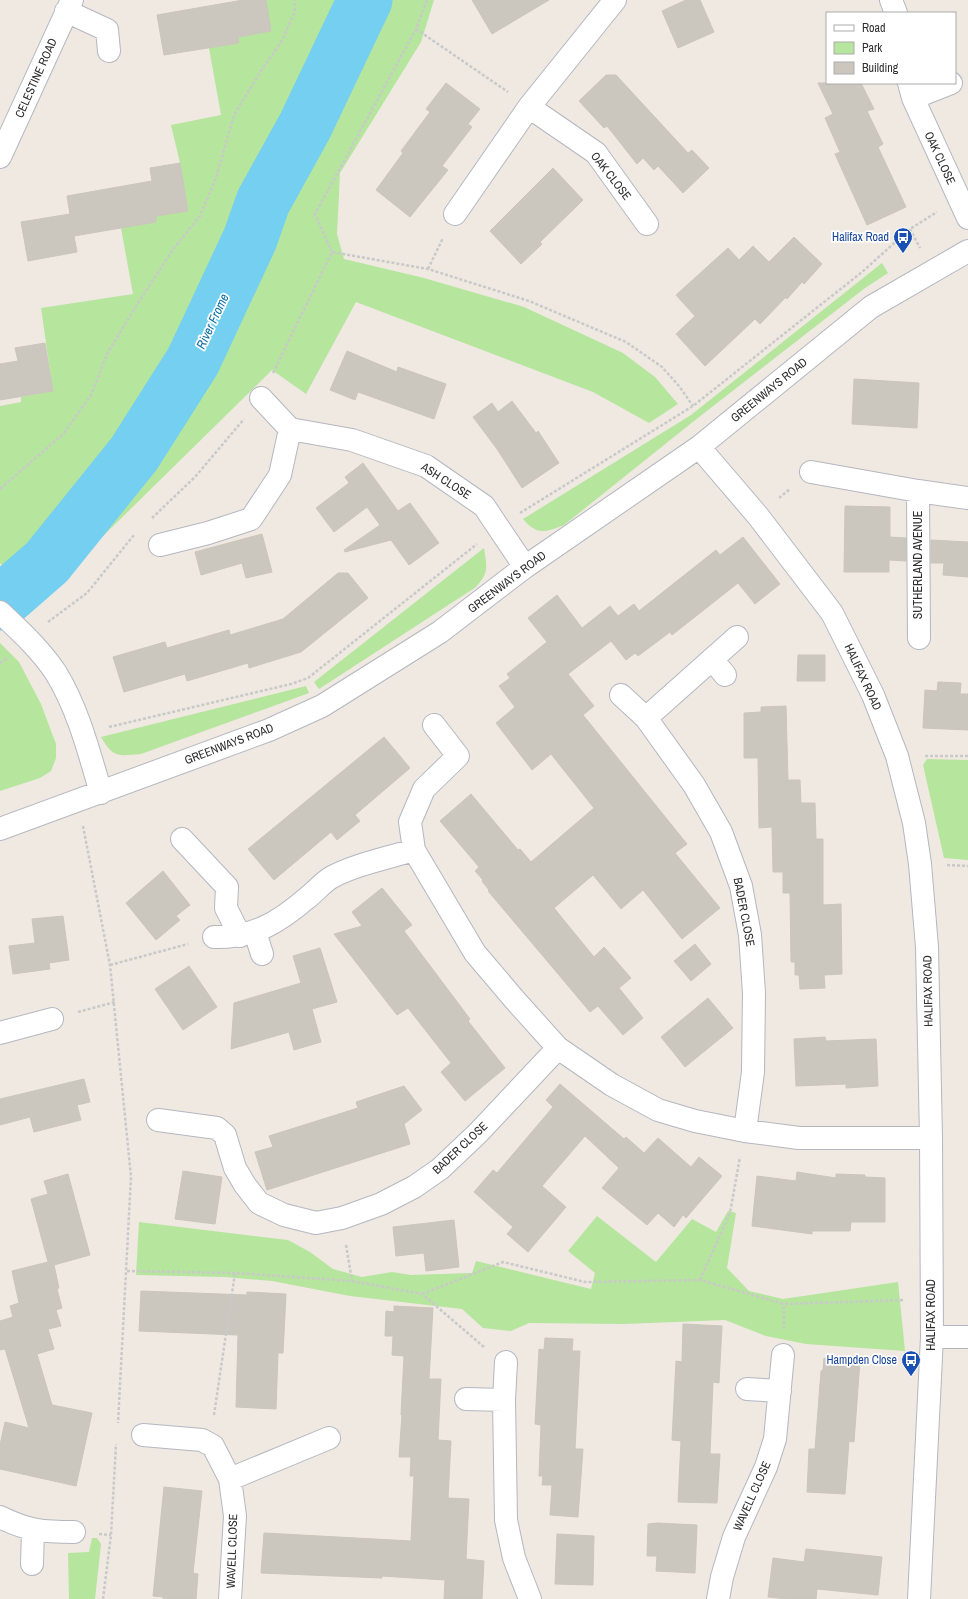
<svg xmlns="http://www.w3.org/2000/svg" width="968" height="1599" font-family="'Archivo Narrow',sans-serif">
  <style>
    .green { fill: #b6e59e }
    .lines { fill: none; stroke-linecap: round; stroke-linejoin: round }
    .river { stroke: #75cff0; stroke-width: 55 }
    .building { fill: #cbc7bf; stroke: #cbc5ba }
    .minor-casing { stroke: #b4b7c1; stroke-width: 24 }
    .path { stroke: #c9c9c9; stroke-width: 2.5; stroke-dasharray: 3 2; stroke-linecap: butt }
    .minor { stroke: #fff; stroke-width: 22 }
    .labels { text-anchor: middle; stroke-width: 3.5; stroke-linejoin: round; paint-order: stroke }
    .street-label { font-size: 12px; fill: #2e2e2e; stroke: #fff }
    .transit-label { font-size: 12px; fill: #164399; stroke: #fff; text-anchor: end }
    .water-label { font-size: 13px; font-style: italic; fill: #0d6fa3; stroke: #fff }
  </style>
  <rect width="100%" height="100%" fill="#efe9e1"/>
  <path class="green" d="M 266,0 L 355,0 L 296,124 L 256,201 L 218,286 L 180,358 L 151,423 L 197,364 L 371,0 L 434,0 L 421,42 L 340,173 L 337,234 L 344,259 L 424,278 L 524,307 L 623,353 L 655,377 L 678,404 L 649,423 L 593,392 L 356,302 L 306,394 L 272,370 L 36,602 L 0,563 L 0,406 L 21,402 L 21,397 L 53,391 L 41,308 L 133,294 L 121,228 L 156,222 L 156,216 L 188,210 L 180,163 L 171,125 L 221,115 L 209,48 L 239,43 L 238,37 L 271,31 Z
    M 882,263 L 888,273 L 865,288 L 694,421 L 564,525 C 546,532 537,536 523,519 L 691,415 Z
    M 484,548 C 487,568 489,572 476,587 L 319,689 L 314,682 Z
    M 0,643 L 19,662 L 41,704 L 56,744 L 56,758 L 51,771 L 40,778 L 0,791 Z
    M 306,686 L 309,693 L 141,754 C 118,756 113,758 101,737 Z
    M 927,759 L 968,760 L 968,860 L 944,858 L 923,765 Z
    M 728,1211 L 736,1213 L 727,1268 L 749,1291 L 783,1299 L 898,1282 L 905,1351 L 806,1344 L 766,1336 L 725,1320 L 624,1324 L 529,1323 L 511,1331 L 483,1328 L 462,1309 L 350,1296 L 272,1281 L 225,1277 L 136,1275 L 139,1222 L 288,1240 L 310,1252 L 333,1269 L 362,1277 L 392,1272 L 411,1275 L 472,1273 L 476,1261 L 591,1289 L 595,1273 L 568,1251 L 597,1216 L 656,1262 L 692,1219 L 716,1232 Z
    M 92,1538 L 97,1538 L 101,1544 L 95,1599 L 69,1599 L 68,1553 L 89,1552 Z"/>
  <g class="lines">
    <path class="river" d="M 0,603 L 47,562 L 134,454 L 193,361 L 250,239 L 263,202 L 305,126 L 365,0"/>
  </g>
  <path class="building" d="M 243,0 L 266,0 L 271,31 L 238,37 L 239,43 L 164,55 L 157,15 Z
    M 472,0 L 549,0 L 492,34 Z
    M 686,0 L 700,0 L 714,32 L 678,48 L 662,11 Z
    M 606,75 L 616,75 L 688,153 L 692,150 L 709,168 L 683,193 L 658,166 L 654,170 L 643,158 L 637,164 L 607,126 L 604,128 L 579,101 Z
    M 446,83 L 480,109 L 468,124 L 472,127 L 442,166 L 448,170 L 410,217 L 376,190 L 403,153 L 401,151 L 430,112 L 426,109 Z
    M 818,83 L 861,83 L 874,109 L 867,111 L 883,144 L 878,147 L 906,207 L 867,225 L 835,154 L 840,152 L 825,118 L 833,114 Z
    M 180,163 L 188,211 L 156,216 L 156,222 L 74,236 L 77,252 L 28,261 L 21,222 L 70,214 L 67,196 L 152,181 L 150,168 Z
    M 553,168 L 583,200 L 540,242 L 542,244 L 521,264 L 490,231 Z
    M 794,237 L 822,264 L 804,284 L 802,282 L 787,299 L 786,297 L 760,324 L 755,319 L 705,366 L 676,334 L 695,316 L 676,295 L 728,248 L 739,260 L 753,246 L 769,262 Z
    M 45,343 L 53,391 L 0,400 L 0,364 L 18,361 L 15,348 Z
    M 347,351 L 397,372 L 398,367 L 446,384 L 434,419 L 358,392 L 355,400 L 330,390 Z
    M 854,379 L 919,383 L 917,428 L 852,424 Z
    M 512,401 L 536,433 L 538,431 L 559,463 L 522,488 L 497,449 L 473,417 L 492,403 L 498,412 Z
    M 363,463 L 398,511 L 410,503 L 439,543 L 409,565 L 391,540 L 345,552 L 344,550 L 380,525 L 367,507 L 334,532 L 316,508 L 349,483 L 345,477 Z
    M 845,506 L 890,507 L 890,537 L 906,538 L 906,561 L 889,560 L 889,572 L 844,572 Z
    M 262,534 L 272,572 L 246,578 L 242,563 L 201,575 L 195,552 Z
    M 743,537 L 780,584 L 755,604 L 738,583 L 672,635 L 670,632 L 638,656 L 635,653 L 626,660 L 611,641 L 568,674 L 594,706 L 583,715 L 687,844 L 675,853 L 720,908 L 682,939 L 643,890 L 621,909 L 593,875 L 554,908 L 594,957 L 604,947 L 631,978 L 619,988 L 643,1018 L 623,1035 L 598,1006 L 590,1012 L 548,962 L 488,891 L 489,890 L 482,881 L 483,880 L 475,871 L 479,867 L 440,821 L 471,794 L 518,850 L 520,849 L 531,862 L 594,808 L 551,754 L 532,770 L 496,723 L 515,707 L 499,686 L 510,678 L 507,674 L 547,642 L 528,618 L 557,595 L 582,628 L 610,606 L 618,616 L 634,604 L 639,611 L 716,550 L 720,555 Z
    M 931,540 L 968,542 L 968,577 L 943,575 L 944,563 L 931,563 Z
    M 338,573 L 348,573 L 368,598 L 301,652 L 249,668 L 248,663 L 187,681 L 185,674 L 124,692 L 113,657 L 165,642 L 167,648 L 229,630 L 230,635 L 283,619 Z
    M 798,655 L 825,655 L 825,681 L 797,681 Z
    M 938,682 L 961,683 L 960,694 L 968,694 L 968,730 L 923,728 L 925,690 L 937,691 Z
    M 786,706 L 788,780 L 800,780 L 801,803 L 815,803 L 816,839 L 823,839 L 823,905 L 841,904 L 842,974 L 824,975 L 825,988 L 800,989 L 799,975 L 795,975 L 795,962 L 791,962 L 790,893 L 783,893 L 783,872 L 773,872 L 772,827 L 759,828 L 758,758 L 744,758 L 744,713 L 761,712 L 761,707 Z
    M 384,737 L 410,768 L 355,815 L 360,821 L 337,840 L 331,832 L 274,880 L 248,849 Z
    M 163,871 L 190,905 L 176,916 L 180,920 L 156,940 L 126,903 Z
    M 382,888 L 412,925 L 404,931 L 470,1019 L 468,1021 L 505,1068 L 465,1101 L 441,1072 L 451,1063 L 408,1008 L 397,1015 L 334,934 L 362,926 L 352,912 Z
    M 63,916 L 69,960 L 49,963 L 50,969 L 13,974 L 9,946 L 35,943 L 32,919 Z
    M 695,944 L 711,964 L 691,981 L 674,961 Z
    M 320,948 L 337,1002 L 312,1009 L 321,1042 L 294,1050 L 289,1032 L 231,1049 L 234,1003 L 301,983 L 293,956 Z
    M 189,966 L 217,1007 L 183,1030 L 155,989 Z
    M 708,998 L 733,1028 L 685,1067 L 661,1037 Z
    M 825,1037 L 826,1041 L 876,1039 L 878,1086 L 846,1088 L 846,1084 L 796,1086 L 794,1039 Z
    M 84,1079 L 90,1102 L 77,1105 L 81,1120 L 34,1132 L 30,1117 L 0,1125 L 0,1099 Z
    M 560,1084 L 624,1139 L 626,1137 L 644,1153 L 658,1138 L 691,1167 L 699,1157 L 722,1176 L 686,1218 L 683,1215 L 674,1227 L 658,1213 L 647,1225 L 602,1188 L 619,1168 L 585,1136 L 542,1186 L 566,1207 L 528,1252 L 507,1234 L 513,1227 L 474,1192 L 493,1170 L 497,1173 L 553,1107 L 546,1100 Z
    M 404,1086 L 422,1110 L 404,1124 L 410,1144 L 267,1190 L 255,1152 L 273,1147 L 269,1136 L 358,1108 L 356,1102 Z
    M 183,1171 L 222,1177 L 215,1224 L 175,1219 Z
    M 797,1172 L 836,1178 L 836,1174 L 865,1175 L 865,1177 L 885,1178 L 885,1222 L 851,1222 L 850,1231 L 812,1231 L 812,1234 L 752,1226 L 757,1176 L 796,1181 Z
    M 68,1174 L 90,1255 L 54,1265 L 59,1288 L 57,1289 L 62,1308 L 56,1310 L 61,1326 L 48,1329 L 54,1349 L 37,1354 L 52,1405 L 92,1413 L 76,1486 L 0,1469 L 0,1445 L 5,1422 L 29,1428 L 5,1349 L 0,1350 L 0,1321 L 13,1317 L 10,1306 L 19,1303 L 12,1271 L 48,1262 L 31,1199 L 48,1194 L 44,1181 Z
    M 454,1220 L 459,1267 L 426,1271 L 424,1253 L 396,1256 L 393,1227 Z
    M 141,1291 L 247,1295 L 247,1292 L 286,1294 L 283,1353 L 278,1353 L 276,1409 L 236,1407 L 238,1335 L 139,1331 Z
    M 394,1306 L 433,1308 L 429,1379 L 441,1379 L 438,1440 L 451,1441 L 448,1498 L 469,1499 L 466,1559 L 484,1561 L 482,1599 L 444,1599 L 445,1580 L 382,1576 L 382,1578 L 261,1573 L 264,1533 L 411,1541 L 414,1476 L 410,1476 L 411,1457 L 399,1457 L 402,1415 L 401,1415 L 404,1356 L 392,1355 L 393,1336 L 385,1336 L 386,1311 L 394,1312 Z
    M 683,1324 L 722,1326 L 719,1383 L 713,1382 L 710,1454 L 720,1454 L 717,1503 L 678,1502 L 681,1441 L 672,1440 L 676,1361 L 682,1362 Z
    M 545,1338 L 573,1339 L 572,1351 L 580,1351 L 575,1449 L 583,1449 L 578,1517 L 550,1515 L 552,1485 L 542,1485 L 543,1476 L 539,1476 L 541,1425 L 535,1424 L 539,1349 L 544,1350 Z
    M 824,1358 L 860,1361 L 854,1442 L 849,1441 L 845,1494 L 807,1492 L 809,1449 L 815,1449 L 821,1371 L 823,1370 Z
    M 164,1487 L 202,1491 L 193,1573 L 198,1574 L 196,1599 L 163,1599 L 163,1597 L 153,1596 Z
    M 658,1523 L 697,1525 L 695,1573 L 656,1571 L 657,1556 L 647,1556 L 648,1524 Z
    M 557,1534 L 594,1536 L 593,1585 L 555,1584 Z
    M 806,1549 L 882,1557 L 878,1595 L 817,1589 L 816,1599 L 787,1599 L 768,1597 L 773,1558 L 804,1562 Z"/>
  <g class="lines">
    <defs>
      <path id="minor" d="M 615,0 L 529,107 L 596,153 L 647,224
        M 891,0 L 896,13
        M 66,11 L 107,30 L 109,51
        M 909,83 L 913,98 L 968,218
        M 913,98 L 951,83
        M 0,157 L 72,0
        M 455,214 L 529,107
        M 261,398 L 290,429 L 352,440 L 426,466 L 484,506 L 525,567
        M 699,447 L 758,516 L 832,613 L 873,695 L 897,756 L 914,823 L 920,864 L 927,947 L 931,1138 L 932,1337 L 919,1599
        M 811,472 L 918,491 L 968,498
        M 918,491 L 919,638
        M 160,545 L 208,533 L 251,519 L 280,475 L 290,429
        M 0,612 C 20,631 41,650 56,673 C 78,709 89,752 101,793
        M 712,659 L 725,675
        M 621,695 L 646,718 L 694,785 L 721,832 L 741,886 L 750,935 L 754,993 L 753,1072 L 745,1131
        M 646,718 L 737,637
        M 434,725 L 458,756 L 424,789 L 410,822 L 414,850 L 475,953 L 514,999 L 558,1048 L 612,1085 L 658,1110 L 695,1121 L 745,1131 L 799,1138 L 931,1138
        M 0,829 L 269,730 L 322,706 L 440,632 L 525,567 L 699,447 L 871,307 L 968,251
        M 182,839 L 227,887 L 226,908 L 240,936
        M 255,932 L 262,954
        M 214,937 C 253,938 278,923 307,898 C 315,892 323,882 332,877 C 357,864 387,858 414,850
        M 0,1033 L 52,1019
        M 158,1120 L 217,1128 L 225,1135 L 235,1168 L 245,1185 L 259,1203 L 284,1215 L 316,1223 L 342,1218 L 381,1204 L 414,1187 L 440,1169 L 478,1133 L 558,1048
        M 932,1337 L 968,1337
        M 506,1362 L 504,1400 L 506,1520 L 514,1558 L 530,1599
        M 747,1389 L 780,1391
        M 466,1399 L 504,1400
        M 143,1435 L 202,1440 L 213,1446 L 230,1479 L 235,1516 L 230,1599
        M 230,1479 L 329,1438
        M 0,1517 C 28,1531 43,1532 74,1532
        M 32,1564 L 33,1530
        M 718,1599 L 722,1577 L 734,1537 L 766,1467 L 775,1439 L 783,1355"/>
    </defs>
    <use href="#minor" class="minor-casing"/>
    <path class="path" d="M 416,29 L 508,92
      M 910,229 L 920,248
      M 332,252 L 315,214 L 416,29 L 427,0
      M 428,269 L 443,238
      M 273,373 L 332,252 L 428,269 L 529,301 L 626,342 L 662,367 L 679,386 L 693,406
      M 0,489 L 64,433 L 91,395 L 107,354 L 138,303 L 174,248 L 200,216 L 216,178 L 234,115 L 261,71 L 283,39 L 295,11 L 295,0
      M 779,498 L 790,489
      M 520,513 L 693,406 L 862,272 L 910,229 L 937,212
      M 152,518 L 195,477 L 244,419
      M 48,622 L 87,593 L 134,535
      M 0,663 L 9,657
      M 109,727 L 291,684 L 308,678 L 477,544
      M 925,756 L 968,756
      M 83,826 L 110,965 L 131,1177 L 118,1423
      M 947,865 L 968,866
      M 110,965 L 188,944
      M 78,1012 L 115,1002
      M 346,1245 L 352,1281
      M 127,1271 L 235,1273 L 352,1281 L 422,1294 L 484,1347
      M 700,1280 L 730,1213 L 740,1157
      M 422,1294 L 503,1262 L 585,1282 L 700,1280 L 784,1304 L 904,1300
      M 784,1329 L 784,1304
      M 214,1415 L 235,1273
      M 99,1534 L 111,1535
      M 103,1599 L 111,1535 L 116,1444"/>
    <use href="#minor" class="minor"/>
  </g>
  <defs>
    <symbol id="bus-pin" viewBox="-11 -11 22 30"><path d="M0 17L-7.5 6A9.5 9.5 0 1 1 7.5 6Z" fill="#1a4fb4" stroke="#fff"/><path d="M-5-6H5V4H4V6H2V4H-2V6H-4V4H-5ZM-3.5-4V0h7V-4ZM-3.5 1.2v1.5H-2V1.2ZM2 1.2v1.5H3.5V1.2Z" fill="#fff"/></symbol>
  </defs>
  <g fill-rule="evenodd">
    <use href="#bus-pin" x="892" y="226" width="22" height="30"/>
    <use href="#bus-pin" x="900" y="1349" width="22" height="30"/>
  </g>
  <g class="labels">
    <g class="street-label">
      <text transform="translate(36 78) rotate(-66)" y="4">CELESTINE ROAD</text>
      <text transform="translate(940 158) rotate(65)" y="4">OAK CLOSE</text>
      <text transform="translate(611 176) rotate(52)" y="4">OAK CLOSE</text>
      <text transform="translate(769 390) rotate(-39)" y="4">GREENWAYS ROAD</text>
      <text transform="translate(446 481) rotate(33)" y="4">ASH CLOSE</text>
      <text transform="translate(918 565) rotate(-90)" y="4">SUTHERLAND AVENUE</text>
      <text transform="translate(507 582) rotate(-37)" y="4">GREENWAYS ROAD</text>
      <text transform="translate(863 677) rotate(65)" y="4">HALIFAX ROAD</text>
      <text transform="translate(229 744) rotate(-21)" y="4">GREENWAYS ROAD</text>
      <text transform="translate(744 912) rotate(79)" y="4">BADER CLOSE</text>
      <text transform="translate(928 991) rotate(-91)" y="4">HALIFAX ROAD</text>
      <text transform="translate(460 1148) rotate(-43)" y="4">BADER CLOSE</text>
      <text transform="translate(931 1315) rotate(-90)" y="4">HALIFAX ROAD</text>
      <text transform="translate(752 1496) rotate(-66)" y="4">WAVELL CLOSE</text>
      <text transform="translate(232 1551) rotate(-88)" y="4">WAVELL CLOSE</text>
    </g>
    <g class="transit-label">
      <text x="889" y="241">Halifax Road</text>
      <text x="897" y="1364">Hampden Close</text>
    </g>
    <g class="water-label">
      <text transform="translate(212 321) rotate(-65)" y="5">River Frome</text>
    </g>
  </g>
  <rect x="826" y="12" width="130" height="72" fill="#ffffff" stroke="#ababab"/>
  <rect x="834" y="25" width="20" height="6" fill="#ffffff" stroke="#ababab"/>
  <text x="862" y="32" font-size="12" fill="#2e2e2e">Road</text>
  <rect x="834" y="42" width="20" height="12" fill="#b6e59e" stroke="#ababab"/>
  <text x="862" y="52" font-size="12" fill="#2e2e2e">Park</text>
  <rect x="834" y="62" width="20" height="12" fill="#cbc7bf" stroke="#ababab"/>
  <text x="862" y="72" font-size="12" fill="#2e2e2e">Building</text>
</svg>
